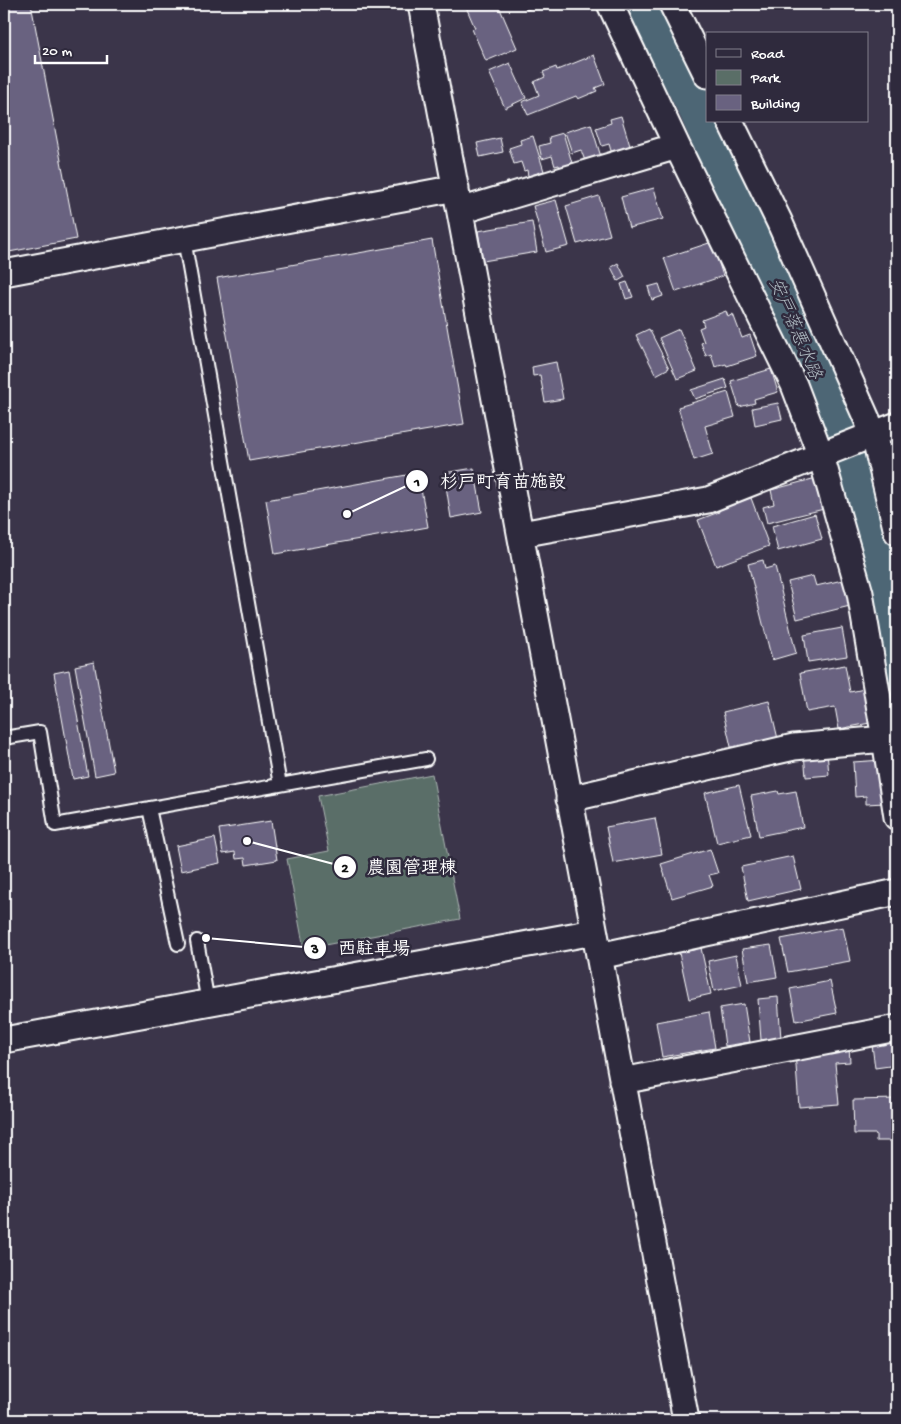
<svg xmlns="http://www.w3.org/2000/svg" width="901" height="1424" font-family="'Gochi Hand','Klee One',sans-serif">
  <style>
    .green { fill: #5a6e67; stroke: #acb6b3 }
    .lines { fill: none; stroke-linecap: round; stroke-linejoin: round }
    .river { stroke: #4d6675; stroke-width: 44 }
    .building { fill: #696280; stroke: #fff }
    .service-casing { stroke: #fff; stroke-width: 16 }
    .minor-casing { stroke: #fff; stroke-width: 29 }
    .service { stroke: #2f2a3d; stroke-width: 12 }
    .minor { stroke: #2f2a3d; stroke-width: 25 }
    .labels { text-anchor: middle; stroke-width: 5; stroke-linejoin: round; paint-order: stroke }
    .water-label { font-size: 18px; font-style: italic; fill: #afbac1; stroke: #2f2a3d }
    .leader { fill: none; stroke: #fff; stroke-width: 2 }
    .callout-dot { fill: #fff; stroke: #2f2a3d; stroke-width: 2 }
    .mark-label { font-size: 15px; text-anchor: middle; font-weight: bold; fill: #111 }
    .callout-label { font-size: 18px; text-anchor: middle; font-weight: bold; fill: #fff; stroke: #2f2a3d; stroke-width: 5; stroke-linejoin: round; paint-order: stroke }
  </style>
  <rect width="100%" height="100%" fill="#3b354a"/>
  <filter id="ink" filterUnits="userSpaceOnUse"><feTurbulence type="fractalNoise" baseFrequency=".02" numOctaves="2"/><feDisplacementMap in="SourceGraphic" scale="10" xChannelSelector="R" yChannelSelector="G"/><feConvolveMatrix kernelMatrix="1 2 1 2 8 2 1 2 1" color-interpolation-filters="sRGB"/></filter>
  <g filter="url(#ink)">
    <path class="green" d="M 432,774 L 460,919 L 304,949 L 287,859 L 329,851 L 318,796 Z"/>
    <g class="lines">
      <path class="river" d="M 648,4 L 700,107 L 869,495 L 897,667"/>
    </g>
    <path class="building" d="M 4,4 L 31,4 L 76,239 L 4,253 Z
      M 473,4 L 498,4 L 517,48 L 486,61 L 472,29 L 475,28 L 466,7 Z
      M 524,4 L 542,4 L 542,5 L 526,10 Z
      M 594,55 L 605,84 L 595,88 L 597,91 L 578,99 L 576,96 L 528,115 L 522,102 L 539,95 L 534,82 L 545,77 L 543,72 L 556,67 L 557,70 Z
      M 510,63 L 526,98 L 505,108 L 489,72 Z
      M 621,116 L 631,149 L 612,154 L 609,144 L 602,146 L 596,128 L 611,123 L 610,119 Z
      M 591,124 L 601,157 L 585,161 L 581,150 L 572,153 L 565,132 Z
      M 563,133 L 573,166 L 561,170 L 559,165 L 555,166 L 552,156 L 542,159 L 539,146 L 550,143 L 549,137 Z
      M 533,136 L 544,171 L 528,176 L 527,170 L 524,171 L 521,162 L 514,164 L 509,148 L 521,144 L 520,140 Z
      M 500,138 L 503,152 L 480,157 L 477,143 Z
      M 654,188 L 663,219 L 629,228 L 621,197 Z
      M 599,196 L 610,235 L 577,244 L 566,206 Z
      M 556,200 L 569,246 L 546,252 L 533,206 Z
      M 532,222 L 537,252 L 483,261 L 478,231 Z
      M 432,240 L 464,424 L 249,461 L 217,278 Z
      M 712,242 L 723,276 L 676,292 L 664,258 Z
      M 618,263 L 625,277 L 618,281 L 611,267 Z
      M 627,282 L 633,297 L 626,299 L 621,284 Z
      M 659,284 L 663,296 L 652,300 L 648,287 Z
      M 726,311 L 728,317 L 733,314 L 742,338 L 750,335 L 757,356 L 727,366 L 726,364 L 715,367 L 711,354 L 706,356 L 701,343 L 704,342 L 699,328 L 704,326 L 702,320 Z
      M 649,329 L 669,368 L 656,375 L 636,335 Z
      M 679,329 L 697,371 L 677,379 L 659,338 Z
      M 556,362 L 563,399 L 545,402 L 540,375 L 533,376 L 532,367 Z
      M 771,369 L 778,392 L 754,399 L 755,403 L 739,407 L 731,381 Z
      M 725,379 L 728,388 L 695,399 L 691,390 Z
      M 728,392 L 735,417 L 705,426 L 713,454 L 694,460 L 678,407 Z
      M 778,403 L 782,419 L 755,425 L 752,408 Z
      M 474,468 L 482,512 L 451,518 L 444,473 Z
      M 418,473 L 428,527 L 275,554 L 266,500 Z
      M 820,477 L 828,508 L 767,523 L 763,507 L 774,504 L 771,490 Z
      M 748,490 L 769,546 L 716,566 L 698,520 L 719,512 L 716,502 Z
      M 815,514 L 822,539 L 778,551 L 772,526 Z
      M 763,560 L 765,569 L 775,566 L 796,653 L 772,660 L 748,564 Z
      M 813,576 L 816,586 L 847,579 L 854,605 L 797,619 L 788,582 Z
      M 842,628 L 847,656 L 808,662 L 804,635 Z
      M 94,662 L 114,772 L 95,776 L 75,666 Z
      M 845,665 L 850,692 L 869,688 L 875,722 L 839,729 L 835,707 L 807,712 L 800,673 Z
      M 69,670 L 88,776 L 73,779 L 54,673 Z
      M 769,701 L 778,739 L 732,751 L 723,712 Z
      M 827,752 L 829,775 L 806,777 L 804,753 Z
      M 883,760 L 885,803 L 866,804 L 866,796 L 855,797 L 853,762 Z
      M 739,785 L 751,835 L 717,843 L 705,793 Z
      M 778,791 L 779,794 L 796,791 L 803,827 L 759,836 L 751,796 Z
      M 655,818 L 662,854 L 613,863 L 606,827 Z
      M 271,821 L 277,860 L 246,865 L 245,858 L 236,859 L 235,852 L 223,854 L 219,829 Z
      M 215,838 L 220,863 L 181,871 L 176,846 Z
      M 710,849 L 718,873 L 709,875 L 713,886 L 672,898 L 661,864 Z
      M 793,856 L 801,889 L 748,901 L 741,867 Z
      M 843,927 L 850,961 L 788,972 L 781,939 Z
      M 771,945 L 777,977 L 748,982 L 742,949 Z
      M 701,948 L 711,994 L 689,999 L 679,953 Z
      M 736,955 L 742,985 L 714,991 L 708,961 Z
      M 830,981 L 837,1013 L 796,1021 L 790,989 Z
      M 778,997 L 781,1039 L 761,1040 L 758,999 Z
      M 744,1004 L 750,1042 L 725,1046 L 720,1008 Z
      M 709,1012 L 715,1048 L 662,1057 L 656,1022 Z
      M 896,1042 L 897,1065 L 875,1068 L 872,1045 Z
      M 849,1047 L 850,1062 L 835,1063 L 839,1104 L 799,1107 L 795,1052 Z
      M 897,1099 L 897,1130 L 892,1130 L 893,1141 L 876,1141 L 876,1134 L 854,1134 L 853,1100 Z"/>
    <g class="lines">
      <defs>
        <path id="service" d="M 184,239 L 280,785
          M 4,738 L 40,732 L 55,825 L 426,759
          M 149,808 L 178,944
          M 197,941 L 208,1003"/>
        <path id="minor" d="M 421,4 C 510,476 597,948 686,1420
          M 610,4 L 677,146 L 794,385 L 821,456 L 860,593 L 885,739 L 897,817
          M 672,4 L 707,75
          M 730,121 L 779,221 L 874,435 L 897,532
          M 460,211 L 677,146
          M 4,273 L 456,188
          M 521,534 L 708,500 L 897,425
          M 569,799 L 794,747 L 885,739
          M 599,956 L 897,892
          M 4,1040 L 594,932
          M 622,1081 L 897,1028"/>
      </defs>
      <use href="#service" class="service-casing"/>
      <use href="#minor" class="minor-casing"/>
      <use href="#service" class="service"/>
      <use href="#minor" class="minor"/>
    </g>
  </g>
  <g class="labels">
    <g class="water-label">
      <text transform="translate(796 328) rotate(67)" y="6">安戸落悪水路</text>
    </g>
  </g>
  <path class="leader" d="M347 514L417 481M247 841L345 867M206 938L315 948"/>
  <g class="callout-dot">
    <circle cx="347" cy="514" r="5"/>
    <circle cx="247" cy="841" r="5"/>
    <circle cx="206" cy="938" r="5"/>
    <circle cx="417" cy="481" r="12"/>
    <circle cx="345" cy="867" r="12"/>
    <circle cx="315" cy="948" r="12"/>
  </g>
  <g class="mark-label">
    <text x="417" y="486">1</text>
    <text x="345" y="872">2</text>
    <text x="315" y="953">3</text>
  </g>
  <g class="callout-label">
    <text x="503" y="487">杉戸町育苗施設</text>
    <text x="412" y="873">農園管理棟</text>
    <text x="374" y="954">西駐車場</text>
  </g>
  <rect width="901" height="1424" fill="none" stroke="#2f2a3d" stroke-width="20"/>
  <rect x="10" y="10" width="881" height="1404" fill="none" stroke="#fff" stroke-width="2" filter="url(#ink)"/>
  <rect x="706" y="32" width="162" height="90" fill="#2f2a3d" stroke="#827f8b"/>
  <rect x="716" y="49" width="25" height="8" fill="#2f2a3d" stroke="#827f8b"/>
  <text x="751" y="58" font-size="15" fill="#ffffff">Road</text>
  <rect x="716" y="70" width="25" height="15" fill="#5a6e67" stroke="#827f8b"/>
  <text x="751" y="82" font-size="15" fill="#ffffff">Park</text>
  <rect x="716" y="95" width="25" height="15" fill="#696280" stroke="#827f8b"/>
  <text x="751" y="108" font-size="15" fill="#ffffff">Building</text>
  <path d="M35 55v8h72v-8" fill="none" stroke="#ffffff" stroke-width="2.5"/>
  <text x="42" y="55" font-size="15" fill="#ffffff" stroke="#2f2a3d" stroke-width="4" paint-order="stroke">20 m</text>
</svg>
